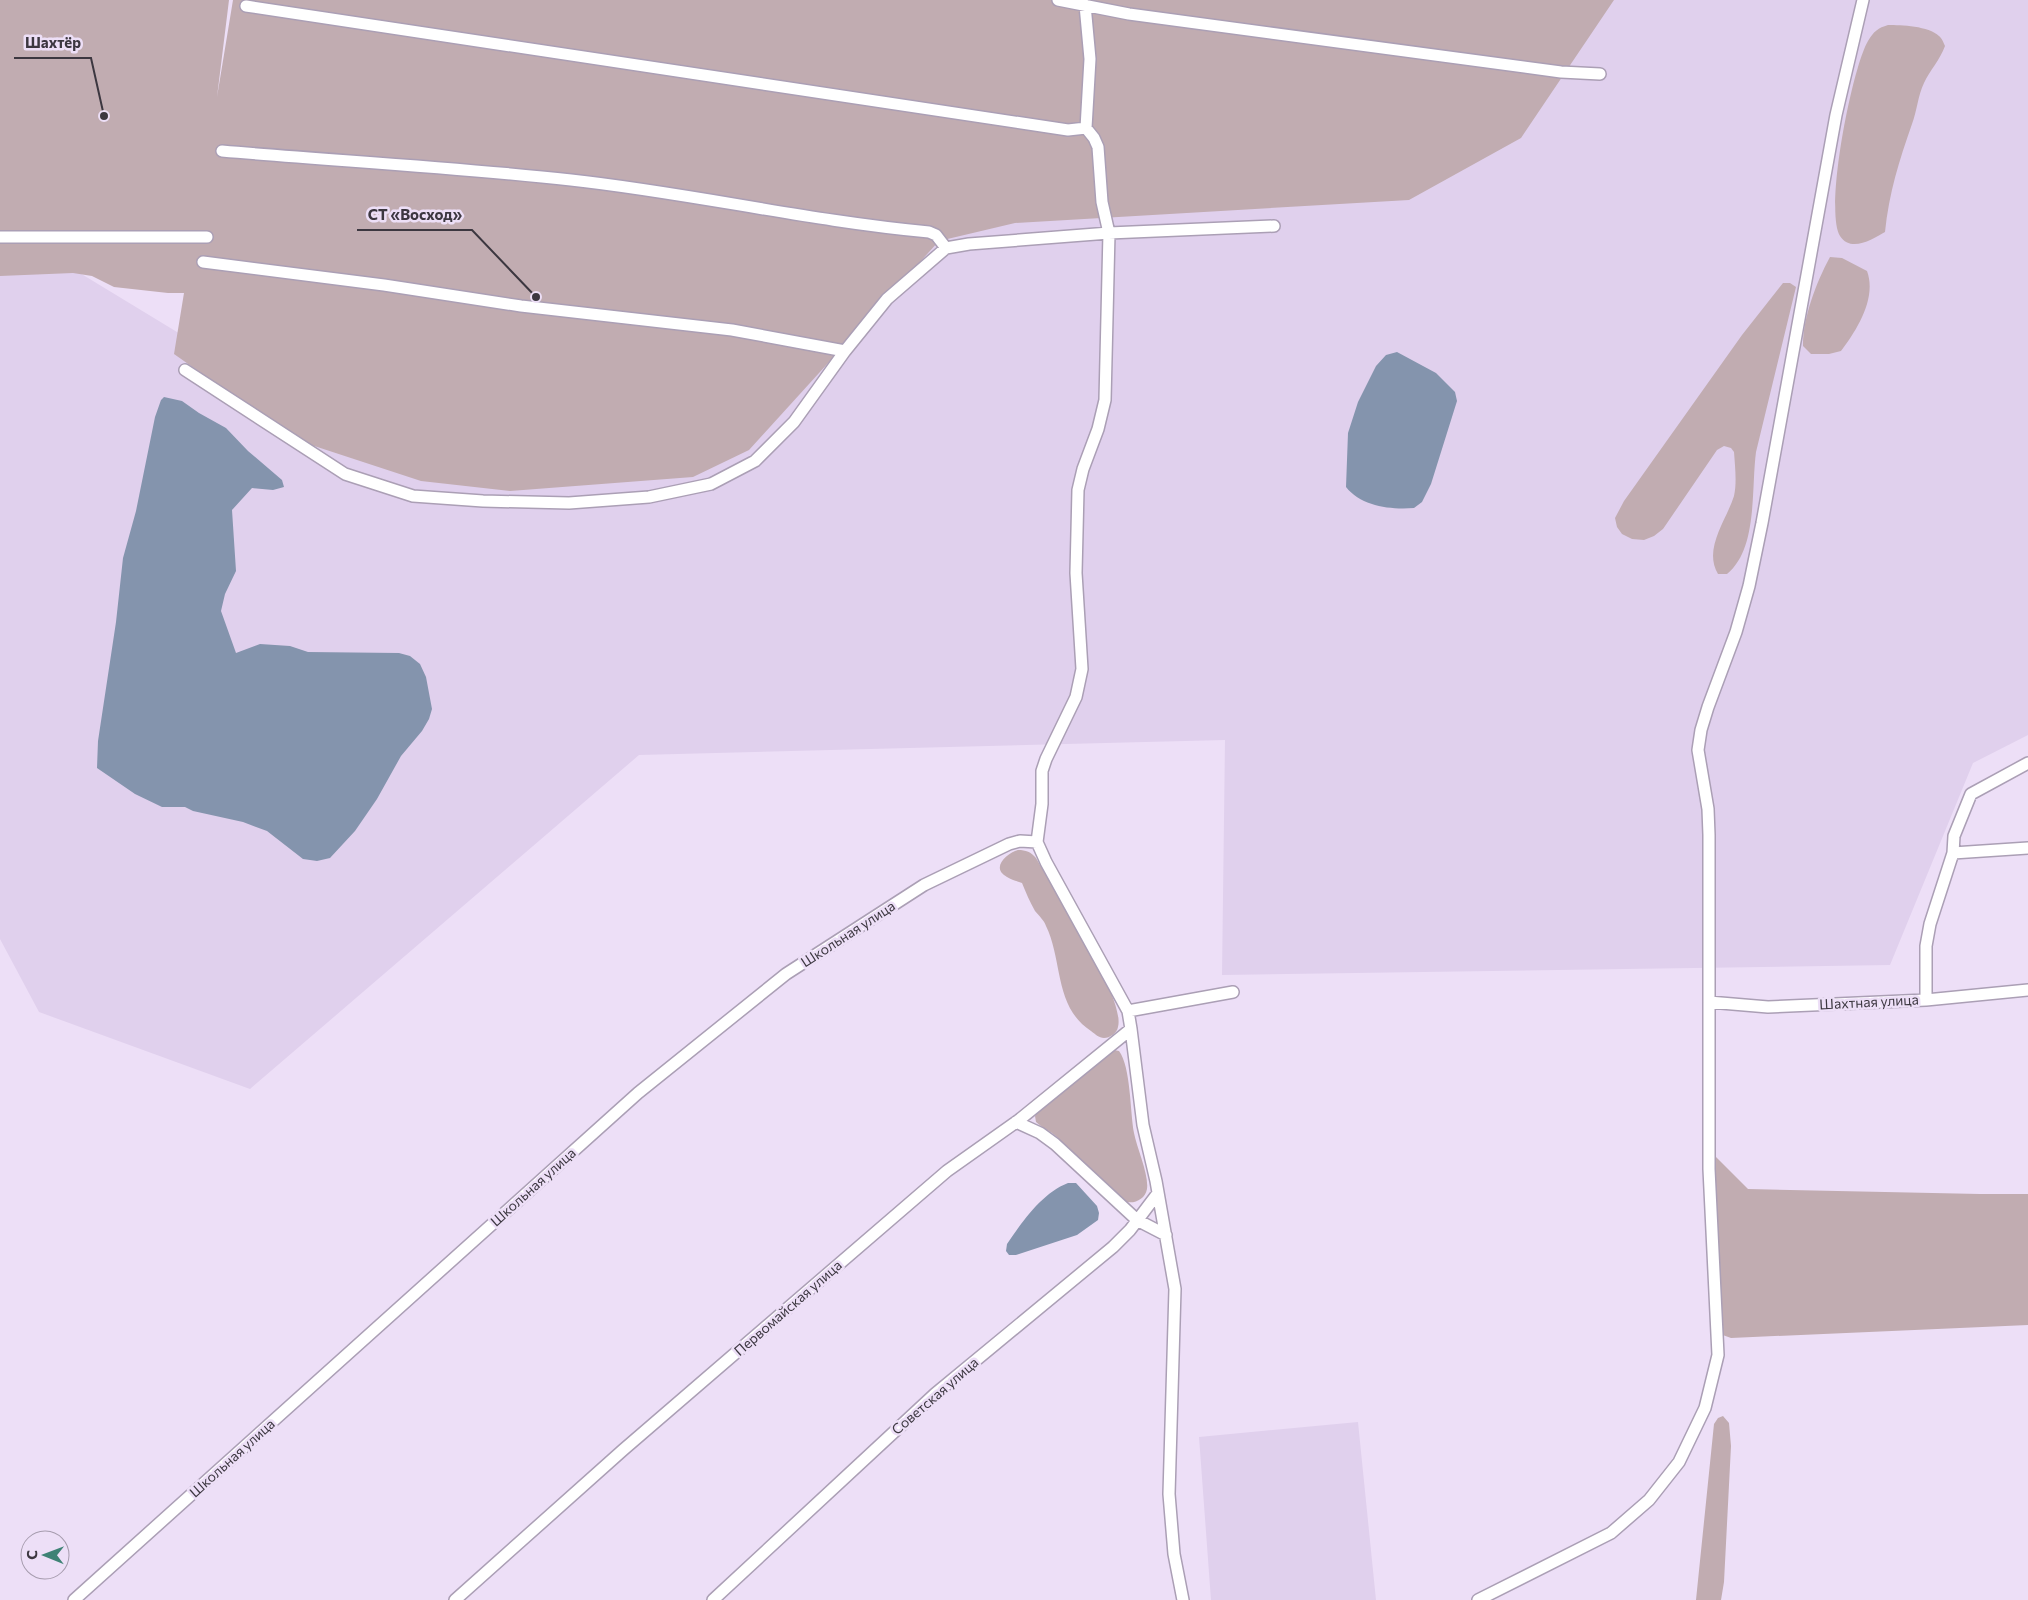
<svg xmlns="http://www.w3.org/2000/svg" width="2028" height="1600" font-family="Commissioner,sans-serif">
  <style>
    .built { fill: #e0d0ed }
    .green { fill: #c1acb1 }
    .water { fill: #8494ad }
    .lines { fill: none; stroke-linecap: round; stroke-linejoin: round }
    .minor-casing { stroke: #ab9fb5; stroke-width: 14 }
    .minor { stroke: #fff; stroke-width: 11 }
    .labels { text-anchor: middle; stroke-width: 5; stroke-linejoin: round; paint-order: stroke }
    .street-label { font-size: 14px; fill: #3c3740; stroke: #eddff7 }
    .leader { fill: none; stroke: #3c3740; stroke-width: 2 }
    .callout-dot { fill: #3c3740; stroke: #eddff7; stroke-width: 2 }
    .callout-label { font-size: 15px; text-anchor: middle; font-weight: bold; fill: #3c3740; stroke: #eddff7; stroke-width: 5; stroke-linejoin: round; paint-order: stroke }
  </style>
  <rect width="100%" height="100%" fill="#eddff7"/>
  <path class="built" d="M 1597,0 L 2028,0 L 2028,735 L 1973,763 L 1890,965 L 1222,975 L 1225,740 L 639,755 L 250,1089 L 39,1012 L 0,939 L 0,267 L 70,267 L 373,451 L 944,203 Z
    M 1358,1422 L 1376,1600 L 1211,1600 L 1199,1437 Z"/>
  <path class="green" d="M 0,0 L 229,0 L 217,97 L 233,0 L 1614,0 L 1521,138 L 1409,200 L 1015,223 L 939,241 L 749,450 L 693,477 L 510,491 L 421,481 L 296,440 L 174,354 L 184,293 L 168,293 L 114,287 L 92,276 L 73,273 L 0,276 Z
    M 1888,25 C 1901,25 1929,26 1939,36 C 1942,38 1944,44 1945,46 C 1940,60 1930,70 1924,83 C 1918,95 1917,111 1912,124 C 1899,161 1889,193 1885,232 C 1873,239 1851,253 1840,236 C 1824,210 1852,68 1868,41 C 1874,31 1878,28 1888,25 Z
    M 1830,257 L 1842,258 L 1867,271 C 1877,298 1857,330 1841,351 L 1829,354 L 1811,354 L 1803,346 C 1803,317 1816,283 1830,257 Z
    M 1783,283 L 1790,283 L 1796,287 L 1756,452 C 1751,489 1758,549 1727,574 L 1718,574 C 1703,549 1726,521 1734,496 C 1737,483 1735,466 1734,452 L 1731,448 L 1724,446 L 1717,450 L 1663,529 L 1654,536 L 1644,540 L 1632,539 L 1622,534 L 1617,527 L 1615,518 L 1624,501 L 1742,335 Z
    M 1018,850 C 1026,850 1031,852 1036,858 C 1053,889 1126,997 1118,1027 C 1117,1033 1110,1038 1104,1038 C 1099,1038 1095,1034 1091,1031 C 1054,1007 1063,961 1046,926 C 1044,920 1039,916 1035,911 C 1030,902 1026,893 1022,883 C 1017,881 1012,880 1007,877 C 990,868 1007,853 1018,850 Z
    M 1114,1050 L 1119,1051 C 1131,1067 1130,1112 1134,1133 C 1137,1149 1149,1174 1147,1189 C 1145,1200 1133,1205 1123,1201 C 1108,1194 1072,1151 1057,1137 C 1051,1131 1042,1128 1036,1122 L 1035,1116 L 1039,1110 Z
    M 1715,1156 L 1748,1189 L 1980,1194 L 2028,1194 L 2028,1325 L 1731,1338 L 1720,1334 Z
    M 1723,1416 L 1729,1423 L 1731,1446 L 1724,1582 L 1721,1600 L 1696,1600 L 1714,1424 L 1718,1418 Z"/>
  <path class="water" d="M 1397,352 L 1436,373 L 1455,392 L 1457,401 L 1431,484 L 1422,502 L 1414,508 C 1390,510 1361,506 1346,487 L 1348,433 L 1358,402 L 1376,366 L 1386,355 Z
    M 164,397 L 182,401 L 199,413 L 226,428 L 248,451 L 282,480 L 284,487 L 273,490 L 252,488 L 232,510 L 236,571 L 225,594 L 221,611 L 236,653 L 260,644 L 290,646 L 308,652 L 399,653 L 410,656 L 420,664 L 426,677 L 432,709 L 429,719 L 422,731 L 401,756 L 377,799 L 355,831 L 330,858 L 317,861 L 303,859 L 267,831 L 243,822 L 193,811 L 185,807 L 162,807 L 135,794 L 97,768 L 98,741 L 116,622 L 123,558 L 136,511 L 155,417 L 161,400 Z
    M 1068,1183 L 1076,1183 L 1097,1206 L 1099,1213 L 1098,1220 L 1077,1235 L 1016,1255 L 1009,1255 L 1006,1251 L 1007,1244 C 1022,1222 1042,1193 1068,1183 Z"/>
  <g class="lines">
    <defs>
      <path id="minor" d="M 1058,0 L 1129,14 L 1561,72 L 1600,74
        M 1085,5 L 1090,59 L 1086,128 L 1094,138 L 1098,147 L 1102,202 L 1109,233 L 1105,400 L 1098,429 L 1083,469 L 1078,490 L 1076,573 L 1082,669 L 1076,697 L 1046,759 L 1042,771 L 1042,804 L 1037,842 L 1046,862 L 1128,1011 L 1131,1029 L 1143,1125 L 1156,1181 L 1175,1289 L 1169,1494 L 1174,1554 L 1183,1600
        M 246,6 L 1068,130 L 1086,128
        M 222,151 C 338,161 455,167 571,180 C 691,193 809,221 929,232 L 936,235 L 946,248
        M 0,237 L 207,237
        M 203,262 L 384,285 L 521,306 L 732,330 L 845,351
        M 185,370 L 345,474 L 413,496 L 483,501 L 569,503 L 649,497 L 711,484 L 755,461 L 794,422 L 845,351 L 887,299 L 946,248 L 969,244 L 1109,233 L 1274,226
        M 1953,853 L 2028,848
        M 1926,1000 L 1926,946 L 1930,924 L 1953,853 L 1954,836 L 1971,794 L 2028,763
        M 1709,1002 L 1768,1007 L 1926,1000 L 2028,990
        M 1128,1011 L 1233,992
        M 1016,1122 L 1040,1133 L 1055,1144 L 1137,1220 L 1166,1235
        M 74,1600 L 638,1093 L 786,974 L 924,885 L 1009,844 L 1020,841 L 1037,842
        M 455,1600 L 623,1450 L 947,1171 L 1019,1120 L 1131,1029
        M 713,1600 L 935,1394 L 1113,1247 L 1130,1230 L 1158,1193
        M 1478,1600 L 1611,1533 L 1649,1500 L 1679,1462 L 1705,1408 L 1718,1355 L 1709,1169 L 1709,835 L 1708,809 L 1698,750 L 1701,730 L 1708,707 L 1736,632 L 1749,586 L 1762,523 L 1836,115 L 1863,0"/>
    </defs>
    <use href="#minor" class="minor-casing"/>
    <use href="#minor" class="minor"/>
  </g>
  <g class="labels">
    <g class="street-label">
      <text transform="translate(848 934) rotate(-33)" y="5">Школьная улица</text>
      <text transform="translate(1869 1002) rotate(-3)" y="5">Шахтная улица</text>
      <text transform="translate(533 1187) rotate(-42)" y="5">Школьная улица</text>
      <text transform="translate(788 1308) rotate(-41)" y="5">Первомайская улица</text>
      <text transform="translate(935 1396) rotate(-41)" y="5">Советская улица</text>
      <text transform="translate(232 1458) rotate(-42)" y="5">Школьная улица</text>
    </g>
  </g>
  <path class="leader" d="M104 116L91 58H14M536 297L472 230H357"/>
  <g class="callout-dot">
    <circle cx="104" cy="116" r="5"/>
    <circle cx="536" cy="297" r="5"/>
  </g>
  <g class="callout-label">
    <text x="53" y="48">Шахтёр</text>
    <text x="415" y="220">СТ «Восход»</text>
  </g>
  <g transform="translate(45 1555) rotate(271)"><circle r="24" fill="#eddff7" stroke="#a69cae"/>
  <path d="M0-4L9 19L0 12L-9 19Z" fill="#3e8275"/>
  <text y="-8" font-size="14" font-weight="bold" text-anchor="middle" fill="#3c3740">С</text>
  </g>
</svg>
